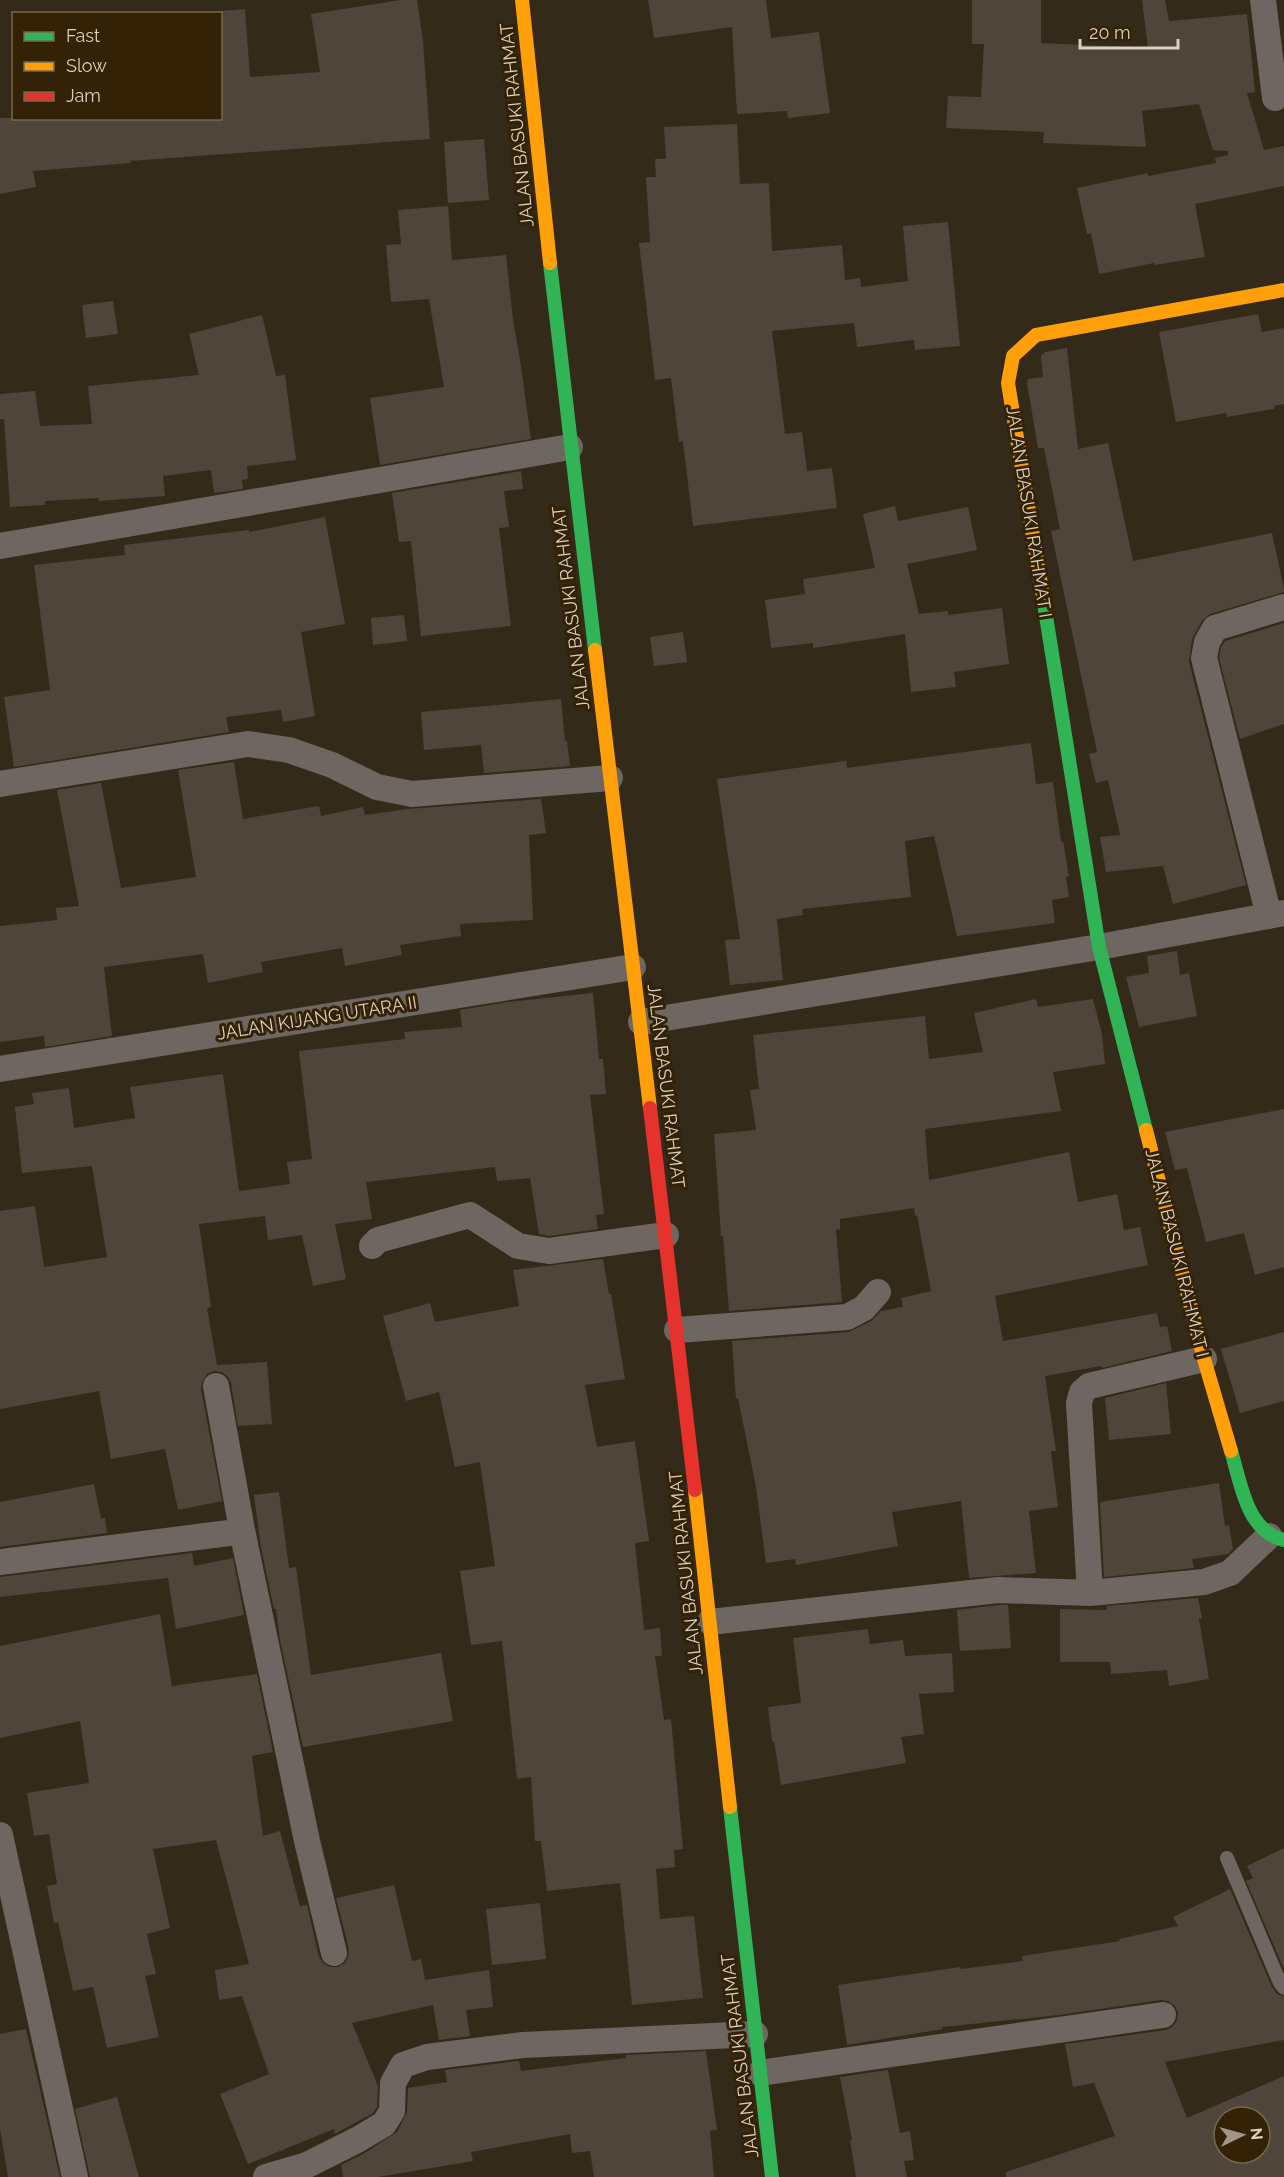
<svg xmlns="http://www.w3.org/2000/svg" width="1284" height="2177" font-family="Raleway,sans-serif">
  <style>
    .building { fill: #4f453a; fill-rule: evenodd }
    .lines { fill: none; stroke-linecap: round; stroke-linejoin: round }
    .lane { stroke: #6d6661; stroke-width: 14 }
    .street { stroke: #6d6661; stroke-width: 26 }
    .fast { stroke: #30b455; stroke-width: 14 }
    .slow { stroke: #ff9f0a; stroke-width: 14 }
    .jam { stroke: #e5322d; stroke-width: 14 }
    .labels { text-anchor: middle; stroke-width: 6; stroke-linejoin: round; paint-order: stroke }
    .street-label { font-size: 18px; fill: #dbd0c0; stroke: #332205 }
  </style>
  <rect width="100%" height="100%" fill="#342a1a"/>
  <path class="building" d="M 401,0 L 417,0 L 423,41 L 430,139 L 130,161 L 131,163 L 33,171 L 36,187 L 0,194 L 0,118 L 220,118 L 220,11 L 245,9 L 250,77 L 320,72 L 311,14 Z
    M 648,0 L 766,0 L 771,38 L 819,32 L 830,113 L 788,118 L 787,111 L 737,114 L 732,27 L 654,38 Z
    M 972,0 L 1041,0 L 1041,43 L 1148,48 L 1142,0 L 1165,0 L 1169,21 L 1247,14 L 1255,92 L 1247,93 L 1264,150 L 1284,146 L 1284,186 L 1195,204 L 1205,257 L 1155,265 L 1154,263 L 1099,274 L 1091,233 L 1087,234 L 1077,188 L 1148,173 L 1148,176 L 1216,163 L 1215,158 L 1228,155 L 1228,151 L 1213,150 L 1199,104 L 1142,111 L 1146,147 L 1043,143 L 1044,132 L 946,128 L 948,96 L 981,97 L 984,44 L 972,44 Z
    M 737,124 L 740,184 L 769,183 L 772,251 L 842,245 L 845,280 L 860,278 L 861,287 L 908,281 L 903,226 L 948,222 L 960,346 L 915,350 L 914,340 L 857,347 L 854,323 L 772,331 L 785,434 L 802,432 L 807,471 L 832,468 L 837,508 L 693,526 L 683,441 L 679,442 L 671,378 L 655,380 L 639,243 L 650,242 L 646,177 L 656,177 L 655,159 L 666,159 L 664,127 Z
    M 484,139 L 489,200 L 448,203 L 444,142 Z
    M 448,206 L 452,260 L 506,255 L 513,320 L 521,366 L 531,439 L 380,465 L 370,398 L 444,387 L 429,299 L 391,302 L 386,245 L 401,244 L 398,210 Z
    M 113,301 L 118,334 L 86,338 L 82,305 Z
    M 1258,314 L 1262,332 L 1284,328 L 1284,404 L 1274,406 L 1274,409 L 1227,417 L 1226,413 L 1176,422 L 1159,332 Z
    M 262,315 L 276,376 L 285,375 L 296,460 L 247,466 L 248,479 L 242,480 L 243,489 L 222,492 L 214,493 L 211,470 L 163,476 L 165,496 L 99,501 L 99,498 L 45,501 L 45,505 L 10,507 L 4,419 L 0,419 L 0,394 L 35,391 L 40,426 L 92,424 L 88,386 L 199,375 L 189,334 Z
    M 1067,348 L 1078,449 L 1108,443 L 1133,561 L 1272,533 L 1284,589 L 1284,592 L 1210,614 L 1202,621 L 1192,639 L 1189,662 L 1246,885 L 1173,904 L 1163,866 L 1106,872 L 1100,837 L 1120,835 L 1108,780 L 1096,783 L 1089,754 L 1097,752 L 1051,531 L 1060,529 L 1044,448 L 1038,448 L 1027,383 L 1028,379 L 1043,377 L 1041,356 L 1045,352 Z
    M 521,471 L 523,489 L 504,491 L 509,527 L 499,528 L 511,626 L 421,636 L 411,541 L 399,542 L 392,493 Z
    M 895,506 L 898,521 L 968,507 L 977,550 L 907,564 L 919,614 L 948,611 L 948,615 L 1002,608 L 1009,664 L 954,672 L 956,687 L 911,692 L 905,634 L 813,648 L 813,643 L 771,648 L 765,600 L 805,594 L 803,579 L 875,568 L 863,514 Z
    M 325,517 L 345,624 L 301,632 L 315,716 L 283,722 L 281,710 L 226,717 L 229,732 L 14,767 L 4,697 L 50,690 L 34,565 L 125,555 L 124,545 L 249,530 L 249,532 Z
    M 404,615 L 407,641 L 373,645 L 371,618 Z
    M 1284,623 L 1284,724 L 1240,739 L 1219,658 L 1221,647 L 1225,641 Z
    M 683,632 L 687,662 L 654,666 L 650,637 Z
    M 561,699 L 565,741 L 567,741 L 570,766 L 484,773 L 481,745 L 424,750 L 421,712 Z
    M 1031,743 L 1036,784 L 1053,782 L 1061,842 L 1063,841 L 1069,876 L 1066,877 L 1069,897 L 1052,900 L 1055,923 L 957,936 L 934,836 L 905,841 L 911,897 L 802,909 L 803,915 L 777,919 L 783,980 L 730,985 L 725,940 L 740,939 L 717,779 L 846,761 L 847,768 Z
    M 234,762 L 243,819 L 319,806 L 321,816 L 363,807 L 365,815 L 408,809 L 541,799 L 546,833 L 529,835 L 533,920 L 460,924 L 461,936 L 400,945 L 402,955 L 345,966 L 342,948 L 261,962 L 263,972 L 208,983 L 203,954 L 104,967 L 112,1036 L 45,1047 L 44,1036 L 0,1042 L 0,926 L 57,920 L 56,908 L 79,906 L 57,790 L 101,783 L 121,888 L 196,877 L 178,770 Z
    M 1177,951 L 1180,975 L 1189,973 L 1197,1016 L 1139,1027 L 1126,977 L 1149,973 L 1147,956 Z
    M 593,993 L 599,1059 L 603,1059 L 606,1094 L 590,1095 L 604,1214 L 596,1215 L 598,1229 L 549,1236 L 539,1234 L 530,1178 L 497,1181 L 495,1167 L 366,1182 L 372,1219 L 335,1224 L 346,1279 L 313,1286 L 302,1235 L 268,1240 L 265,1216 L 199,1224 L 211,1307 L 207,1308 L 217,1365 L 267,1362 L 272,1424 L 238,1426 L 231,1383 L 228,1377 L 222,1372 L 214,1371 L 207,1374 L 202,1382 L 201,1389 L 222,1501 L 178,1510 L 165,1449 L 111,1459 L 99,1391 L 0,1409 L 0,1211 L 35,1206 L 44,1267 L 107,1257 L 92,1166 L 22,1173 L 15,1107 L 34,1104 L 32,1093 L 69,1088 L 74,1128 L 135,1118 L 130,1087 L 223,1074 L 239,1191 L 290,1184 L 287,1162 L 312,1159 L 299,1051 L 405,1039 L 404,1032 L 462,1027 L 460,1010 L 508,1002 Z
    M 1036,999 L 1038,1007 L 1093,999 L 1102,1034 L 1105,1064 L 1053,1072 L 1061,1111 L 925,1129 L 929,1180 L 1069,1152 L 1078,1202 L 1117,1194 L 1124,1230 L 1140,1227 L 1148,1265 L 995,1296 L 1003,1341 L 1157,1313 L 1160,1327 L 1167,1326 L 1172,1351 L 1102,1368 L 1101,1366 L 1045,1376 L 1056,1451 L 1051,1451 L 1058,1507 L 1029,1511 L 1036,1573 L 969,1578 L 961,1501 L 892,1512 L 898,1546 L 796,1565 L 795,1559 L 766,1563 L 756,1487 L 738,1398 L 736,1399 L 732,1341 L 849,1332 L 871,1321 L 881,1311 L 903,1307 L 901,1298 L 931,1291 L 917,1215 L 915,1216 L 914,1208 L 840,1219 L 840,1229 L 836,1230 L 842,1302 L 729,1311 L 723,1236 L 721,1236 L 714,1134 L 756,1130 L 750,1090 L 759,1089 L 753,1035 L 925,1016 L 929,1059 L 983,1052 L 974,1013 Z
    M 1284,1109 L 1284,1267 L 1255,1275 L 1244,1233 L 1206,1242 L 1187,1168 L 1175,1170 L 1165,1132 Z
    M 603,1259 L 609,1294 L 611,1294 L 625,1379 L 585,1385 L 597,1447 L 635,1441 L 649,1541 L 635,1543 L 644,1630 L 660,1628 L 662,1656 L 655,1656 L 664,1720 L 671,1719 L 683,1849 L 674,1850 L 675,1867 L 656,1869 L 660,1919 L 694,1916 L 703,1998 L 632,2005 L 620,1883 L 547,1891 L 541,1841 L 535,1841 L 531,1777 L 517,1779 L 502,1641 L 471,1645 L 460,1571 L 495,1566 L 480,1462 L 455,1467 L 439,1392 L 406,1401 L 383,1316 L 430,1303 L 435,1322 L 519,1306 L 513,1270 Z
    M 1284,1332 L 1284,1401 L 1240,1413 L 1221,1349 Z
    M 1166,1383 L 1171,1434 L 1109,1440 L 1105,1398 Z
    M 1219,1483 L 1225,1526 L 1229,1525 L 1233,1549 L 1228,1554 L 1192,1559 L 1194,1568 L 1104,1577 L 1100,1502 Z
    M 94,1484 L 101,1519 L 105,1518 L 107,1533 L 0,1547 L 0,1502 Z
    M 279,1492 L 289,1568 L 296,1567 L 311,1675 L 441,1653 L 453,1721 L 303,1747 L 280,1640 L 276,1609 L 274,1609 L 261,1548 L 254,1495 Z
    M 192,1553 L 194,1566 L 233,1558 L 244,1615 L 176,1629 L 168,1578 L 0,1597 L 0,1577 Z
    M 1198,1598 L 1202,1618 L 1199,1619 L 1209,1679 L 1169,1686 L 1167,1670 L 1111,1674 L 1110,1662 L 1060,1662 L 1060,1609 L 1107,1610 L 1106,1606 Z
    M 999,1605 L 1008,1605 L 1011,1648 L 960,1651 L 957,1610 Z
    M 160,1614 L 172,1686 L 257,1674 L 273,1752 L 252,1756 L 263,1836 L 280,1831 L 300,1906 L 307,1905 L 319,1957 L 323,1963 L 330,1967 L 338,1967 L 345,1963 L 348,1957 L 349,1949 L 336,1898 L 394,1885 L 412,1961 L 421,1959 L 425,1980 L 489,1970 L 493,2007 L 466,2010 L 470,2036 L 439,2040 L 433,2005 L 352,2023 L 378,2086 L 377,2107 L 373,2113 L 335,2134 L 334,2129 L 248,2164 L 220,2094 L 269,2074 L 242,1996 L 219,2000 L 215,1970 L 249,1964 L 216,1840 L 153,1849 L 170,1928 L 147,1934 L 156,1974 L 145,1976 L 159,2037 L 107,2048 L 93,1987 L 73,1991 L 58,1922 L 54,1923 L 47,1886 L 57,1884 L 49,1834 L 34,1836 L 27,1793 L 89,1783 L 80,1721 L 0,1738 L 0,1646 Z
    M 868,1629 L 870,1644 L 903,1640 L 905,1656 L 952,1653 L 954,1692 L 919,1694 L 924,1734 L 901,1737 L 906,1763 L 781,1785 L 774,1741 L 772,1741 L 768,1707 L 801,1703 L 793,1638 Z
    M 1284,1848 L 1284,1969 L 1246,1881 L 1253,1878 L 1247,1866 Z
    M 1230,1889 L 1272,1987 L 1277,1994 L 1284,1997 L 1284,2040 L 1165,2062 L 1187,2118 L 1284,2076 L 1284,2177 L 1006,2177 L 1006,2172 L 1115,2136 L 1094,2083 L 1073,2087 L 1065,2044 L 1166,2030 L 1172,2027 L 1177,2021 L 1178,2013 L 1175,2006 L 1168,2001 L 1161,2000 L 1059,2015 L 942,2027 L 943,2029 L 847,2045 L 838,1985 L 960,1967 L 961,1969 L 1023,1961 L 1022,1956 L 1120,1941 L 1119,1939 L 1178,1926 L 1173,1917 ZM 1224,2117 L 1260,2117 L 1260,2153 L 1224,2153 Z
    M 540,1903 L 546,1959 L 492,1965 L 486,1909 Z
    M 26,2029 L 46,2116 L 60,2177 L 8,2177 L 0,2129 L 0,2034 Z
    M 706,2051 L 717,2130 L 710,2131 L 714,2177 L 594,2177 L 590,2151 L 572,2153 L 570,2134 L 471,2152 L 473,2161 L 378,2177 L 343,2177 L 341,2165 L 365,2153 L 397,2132 L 407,2112 L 408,2088 L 447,2082 L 445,2070 L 519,2061 L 521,2071 L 626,2058 L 626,2055 Z
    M 888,2070 L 900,2133 L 910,2131 L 914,2160 L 904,2161 L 907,2177 L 856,2177 L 850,2140 L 852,2140 L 840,2077 Z
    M 117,2097 L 139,2177 L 90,2177 L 75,2109 Z"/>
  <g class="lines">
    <path class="lane" d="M 1227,1858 L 1280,1983 L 1284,1988"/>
    <path class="street" d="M 1263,0 L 1275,98
      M 0,546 L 570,447
      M 0,784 L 248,744 L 289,750 L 332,765 L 377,787 L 412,794 L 610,778
      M 1269,916 L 1204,658 L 1207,642 L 1215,628 L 1284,607
      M 641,1022 L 1099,947 L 1284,913
      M 0,1069 L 633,967
      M 372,1246 L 378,1240 L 470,1215 L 518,1246 L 549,1251 L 666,1235
      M 677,1330 L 847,1317 L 864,1308 L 878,1292
      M 216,1386 L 242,1530
      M 0,1562 L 229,1533 L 242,1530 L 307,1841 L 334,1953
      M 1090,1593 L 1079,1403 L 1082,1392 L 1089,1386 L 1204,1359
      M 710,1622 L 998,1590 L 1090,1593 L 1204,1582 L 1230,1573 L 1269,1536
      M 0,1835 L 75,2177
      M 760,2073 L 1163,2015
      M 266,2177 L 307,2165 L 357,2140 L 384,2124 L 392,2111 L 393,2083 L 403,2065 L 427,2057 L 523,2045 L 755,2034"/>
    <path class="fast" d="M 550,263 L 595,650
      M 1042,591 L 1099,947 L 1146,1130
      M 1231,1451 C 1241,1483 1246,1531 1284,1540
      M 730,1807 L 772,2177"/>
    <path class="slow" d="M 522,0 L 550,263
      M 1042,591 L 1008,383 L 1013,356 L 1036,335 L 1284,290
      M 595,650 L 650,1108
      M 1146,1130 L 1204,1359 L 1231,1451
      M 695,1490 L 730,1807"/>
    <path class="jam" d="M 650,1108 L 695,1490"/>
  </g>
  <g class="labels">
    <g class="street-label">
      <text transform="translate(517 125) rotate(-96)" y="6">JALAN BASUKI RAHMAT</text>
      <text transform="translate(1029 512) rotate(81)" y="6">JALAN BASUKI RAHMAT I</text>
      <text transform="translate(571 608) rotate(-97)" y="6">JALAN BASUKI RAHMAT</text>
      <text transform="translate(317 1018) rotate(-9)" y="6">JALAN KIJANG UTARA II</text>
      <text transform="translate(666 1086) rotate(83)" y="6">JALAN BASUKI RAHMAT</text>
      <text transform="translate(1177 1253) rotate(76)" y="6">JALAN BASUKI RAHMAT I</text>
      <text transform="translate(686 1573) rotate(-96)" y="6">JALAN BASUKI RAHMAT</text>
      <text transform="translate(740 2056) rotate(-97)" y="6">JALAN BASUKI RAHMAT</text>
    </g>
  </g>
  <rect x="12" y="12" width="210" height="108" fill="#332205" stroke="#766850" stroke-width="1.5"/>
  <rect x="24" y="32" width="30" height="9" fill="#30b455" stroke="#766850" stroke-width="1.5"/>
  <text x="66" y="42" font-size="18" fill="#dbd0c0">Fast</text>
  <rect x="24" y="62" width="30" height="9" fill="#ff9f0a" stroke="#766850" stroke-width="1.5"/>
  <text x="66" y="72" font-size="18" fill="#dbd0c0">Slow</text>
  <rect x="24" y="92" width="30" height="9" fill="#e5322d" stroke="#766850" stroke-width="1.5"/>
  <text x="66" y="102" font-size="18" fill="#dbd0c0">Jam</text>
  <g transform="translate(1242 2135) rotate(85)"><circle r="28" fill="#332205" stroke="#766850" stroke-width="1.5"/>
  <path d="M0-4.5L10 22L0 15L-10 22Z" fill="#a19686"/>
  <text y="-9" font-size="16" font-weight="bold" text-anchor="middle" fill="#dbd0c0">N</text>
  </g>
  <path d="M1080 39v9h98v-9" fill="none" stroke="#dbd0c0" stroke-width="3"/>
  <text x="1089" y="39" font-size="18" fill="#dbd0c0" stroke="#332205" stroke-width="4.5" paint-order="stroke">20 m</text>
</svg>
